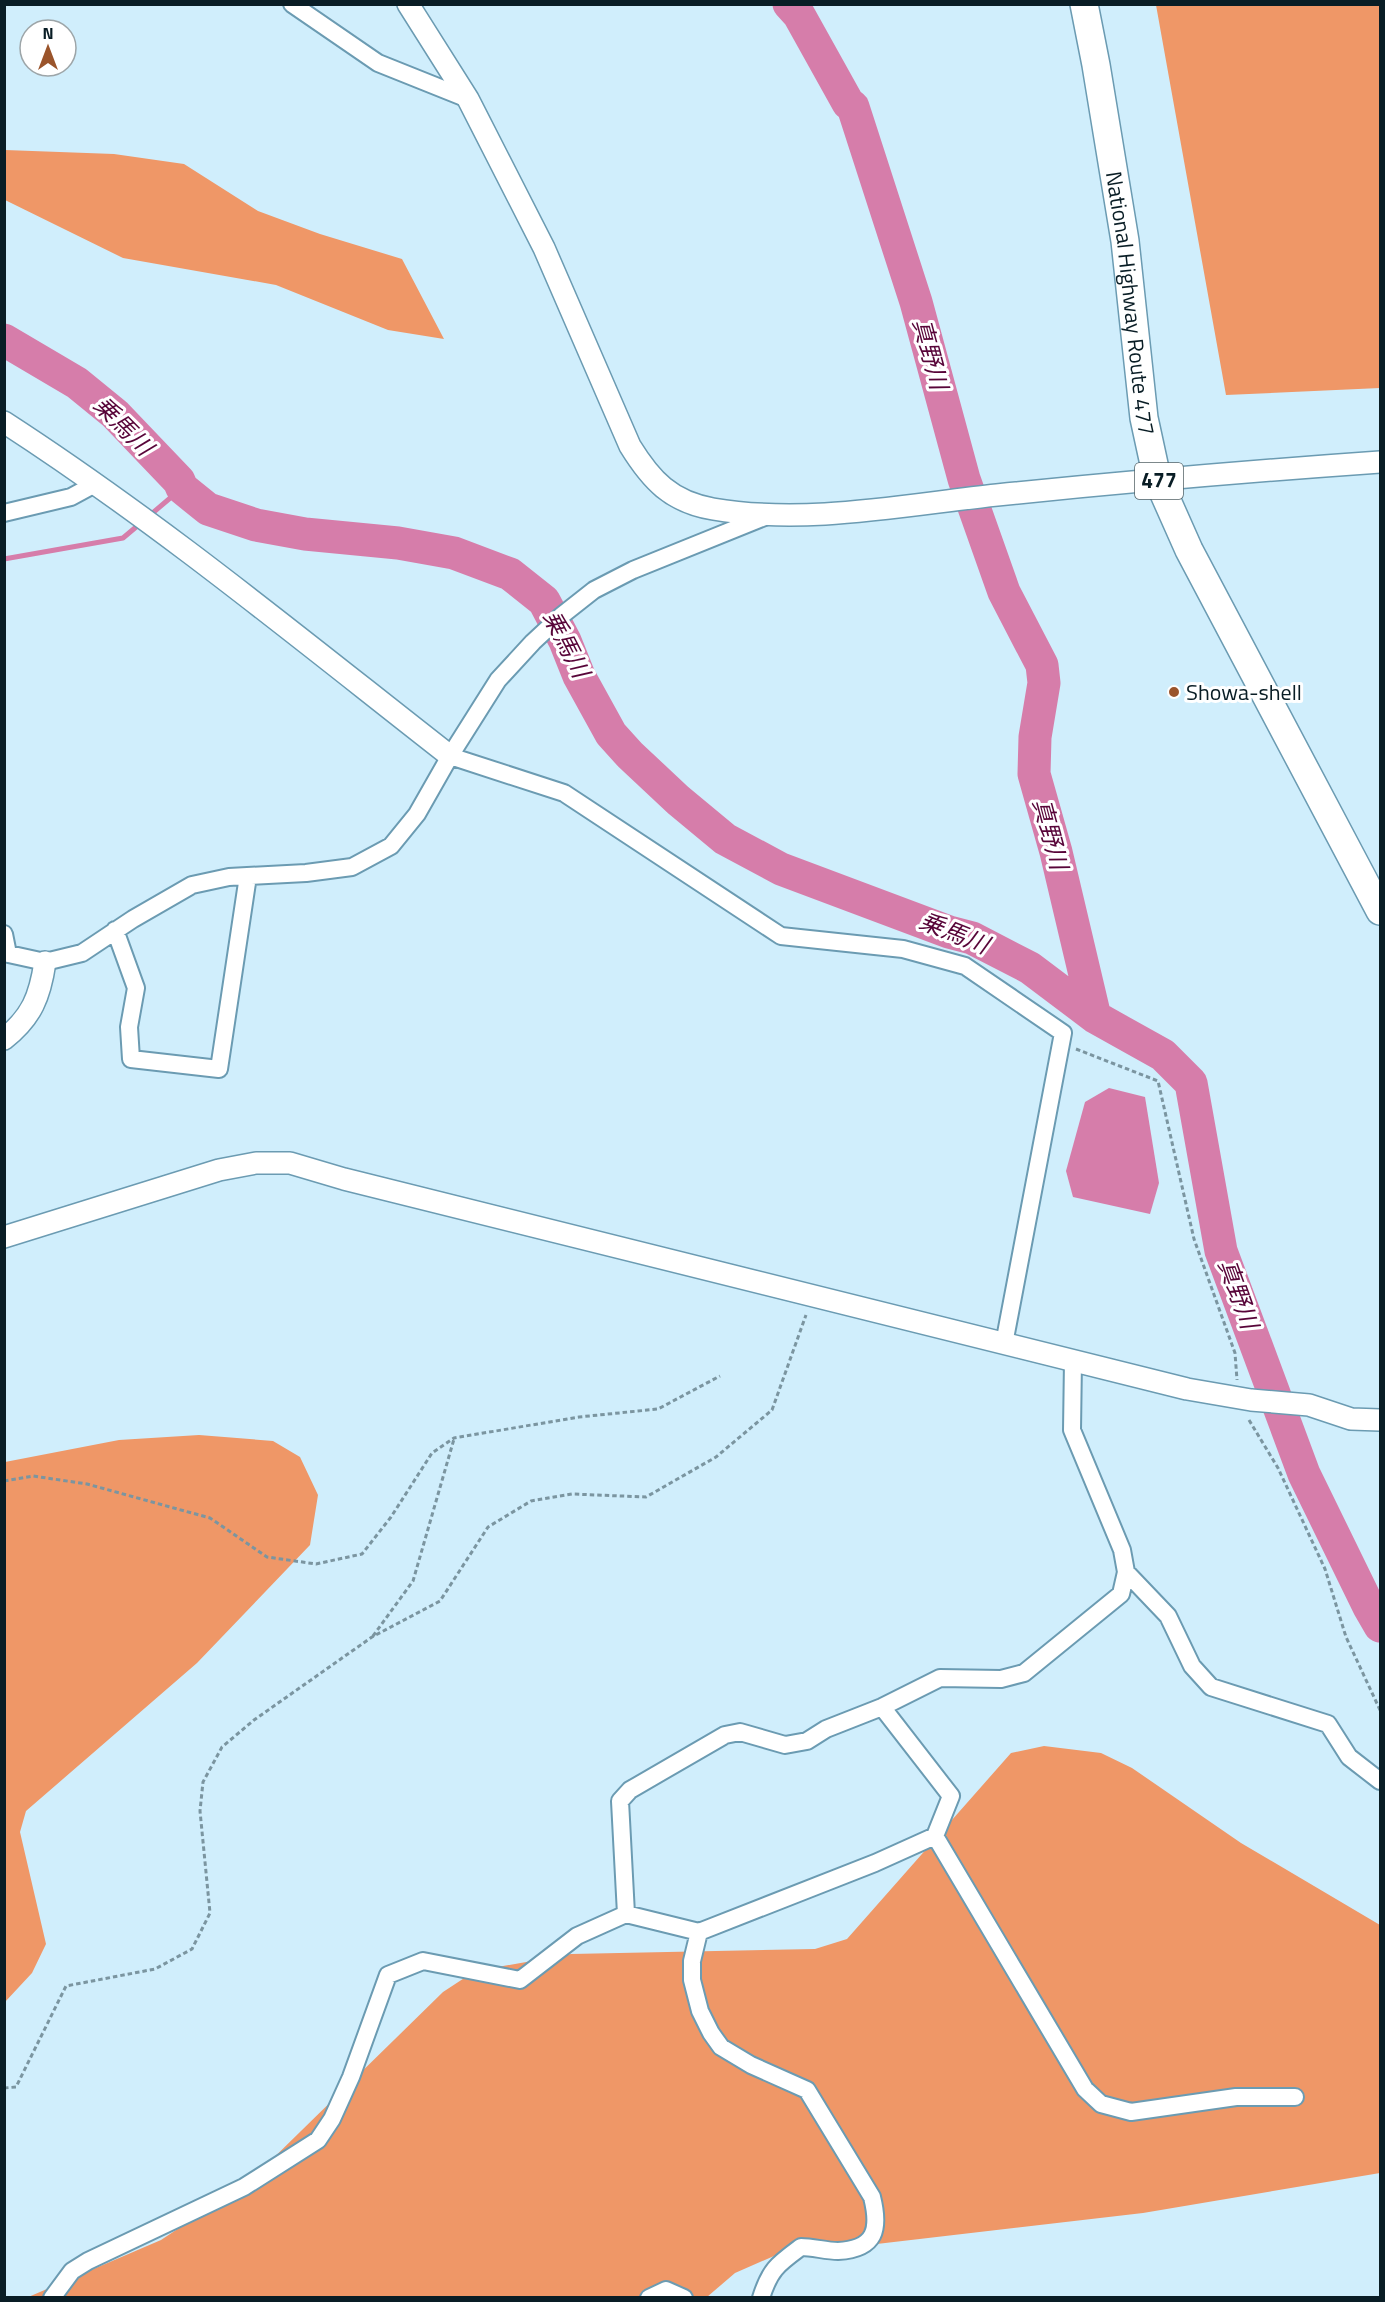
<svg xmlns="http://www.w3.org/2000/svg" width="1385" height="2302" font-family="'Titillium Web','Noto Sans JP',sans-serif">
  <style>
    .forest { fill: #ef9767 }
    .water { fill: #d67daa }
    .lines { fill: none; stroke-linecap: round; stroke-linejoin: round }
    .stream { stroke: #d67daa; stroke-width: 5 }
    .river { stroke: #d67daa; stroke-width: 33 }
    .minor-casing { stroke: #6b9bb2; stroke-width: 20 }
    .tertiary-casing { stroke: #6b9bb2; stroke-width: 24 }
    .trunk-casing { stroke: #6b9bb2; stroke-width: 30 }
    .path { stroke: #7b95a0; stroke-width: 3; stroke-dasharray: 4.5 3; stroke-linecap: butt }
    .minor { stroke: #fff; stroke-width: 16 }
    .tertiary { stroke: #fff; stroke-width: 21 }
    .trunk { stroke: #fff; stroke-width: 27 }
    .poi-dot { fill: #9a542b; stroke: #fff; stroke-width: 2 }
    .labels { text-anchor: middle; stroke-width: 6; stroke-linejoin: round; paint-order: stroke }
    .shield { fill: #fff; stroke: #536166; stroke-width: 1.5 }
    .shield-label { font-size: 21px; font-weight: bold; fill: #091d25 }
    .street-label { font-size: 22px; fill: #091d25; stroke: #fff }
    .poi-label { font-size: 22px; fill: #091d25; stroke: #fff; text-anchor: start }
    .water-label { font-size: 24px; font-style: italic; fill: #580539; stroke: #fff }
  </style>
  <rect width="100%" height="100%" fill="#d0eefc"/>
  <path class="forest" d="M 1156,5 L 1380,5 L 1380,388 L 1226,395 Z
    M 5,150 L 114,154 L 184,164 L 258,211 L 320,234 L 402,259 L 444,339 L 388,330 L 276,285 L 123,258 L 5,200 Z
    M 199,1435 L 273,1441 L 300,1457 L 318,1495 L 310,1545 L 197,1663 L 26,1811 L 20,1832 L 46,1944 L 32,1973 L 5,2002 L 5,1462 L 119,1440 Z
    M 1044,1746 L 1101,1753 L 1132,1768 L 1241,1843 L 1380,1925 L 1380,2173 L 1143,2213 L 774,2256 L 735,2273 L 707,2297 L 26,2298 L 161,2240 L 250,2181 L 443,1992 L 475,1971 L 571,1954 L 815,1949 L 847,1939 L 1011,1753 Z"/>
  <path class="water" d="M 1109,1088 L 1145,1097 L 1159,1183 L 1150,1214 L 1073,1197 L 1066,1171 L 1085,1102 Z"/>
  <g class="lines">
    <path class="stream" d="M 149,516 L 182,488
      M 4,559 L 123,538 L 142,522"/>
    <path class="river" d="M 789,4 L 799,15 L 848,103 L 853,107 L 916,302 L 964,479 L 1004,592 L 1042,665 L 1044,683 L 1035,737 L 1034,774 L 1056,852 L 1095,1017
      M 4,340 L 77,383 L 115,414 L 179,481 L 182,488 L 208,509 L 256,525 L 305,534 L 398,543 L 454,553 L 510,574 L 544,601 L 565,641 L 579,676 L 611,734 L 630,755 L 678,800 L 725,839 L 781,869 L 949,932 L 972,938 L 1030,968 L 1095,1017 L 1163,1055 L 1191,1083 L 1221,1251 L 1304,1474 L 1369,1607 L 1380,1626"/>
    <defs>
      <path id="minor" d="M 292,4 L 378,63 L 468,99
        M 4,513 L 71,497 L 95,484
        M 450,756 L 564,793 L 781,936 L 903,949 L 965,966 L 1063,1033 L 1004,1344
        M 115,930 L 136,988 L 129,1027 L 131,1059 L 219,1069 L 248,876
        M 4,934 L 8,954
        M 4,953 L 45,962 L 82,953 L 133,919 L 192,885 L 229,877 L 306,873 L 352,867 L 391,846 L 417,814 L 450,756 L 498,680 L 533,642 L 561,616 L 594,590 L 633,570 L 767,516
        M 1126,1572 L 1168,1616 L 1192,1666 L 1211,1687 L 1328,1724 L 1349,1757 L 1380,1781
        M 935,1836 L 1085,2089 L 1101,2104 L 1131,2112 L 1236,2097 L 1295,2097
        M 626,1914 L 620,1801 L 630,1790 L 725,1735 L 740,1732 L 785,1745 L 807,1741 L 826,1729 L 882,1707 L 940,1678 L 1001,1679 L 1024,1673 L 1121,1594 L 1126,1572 L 1122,1550 L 1072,1430 L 1073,1361
        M 699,1932 L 692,1961 L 692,1980 L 700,2011 L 711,2033 L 721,2047 L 751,2065 L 807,2090 L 872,2197 C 880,2229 876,2249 838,2251 C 826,2251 813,2247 801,2247 C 778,2264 770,2269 761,2298
        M 52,2298 L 72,2271 L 88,2261 L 244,2187 L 318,2140 L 332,2119 L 351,2077 L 388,1975 L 423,1961 L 520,1980 L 577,1936 L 626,1914 L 699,1932 L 875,1863 L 935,1836 L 951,1796 L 882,1707
        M 649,2298 L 666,2290 L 684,2298"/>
      <path id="tertiary" d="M 408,4 L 468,99 L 544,248 L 630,446 C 651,480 671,502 713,509 C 806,525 904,505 997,495 C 1125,482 1252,471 1380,462
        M 4,422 C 160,523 304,642 450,756
        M 4,1039 C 32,1017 40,996 45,962
        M 4,1237 L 219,1170 L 256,1163 L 290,1163 L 344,1179 L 1187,1389 L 1251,1400 L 1309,1405 L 1351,1419 L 1380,1420"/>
      <g id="trunk">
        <path id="s1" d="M 1084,4 L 1096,65 L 1125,241 L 1144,418 L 1157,478 L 1189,550 L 1380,911"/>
      </g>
    </defs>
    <use href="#minor" class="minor-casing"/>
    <use href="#tertiary" class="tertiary-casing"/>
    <use href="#trunk" class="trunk-casing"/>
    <path class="path" d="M 1076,1049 L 1158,1081 L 1194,1239 L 1235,1353 L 1237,1380
      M 1249,1420 L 1278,1468 L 1325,1569 L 1346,1637 L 1380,1710
      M 4,1481 L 33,1476 L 87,1484 L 210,1518 L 267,1557 L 316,1564 L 362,1554 L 391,1517 L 432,1453 L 454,1438 L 579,1417 L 658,1409 L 720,1376
      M 373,1636 L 413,1581 L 454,1439
      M 4,2088 L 16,2087 L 66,1986 L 155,1969 L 192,1949 L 210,1913 L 200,1811 L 203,1782 L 222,1747 L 254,1720 L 372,1637 L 440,1601 L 488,1527 L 531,1501 L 572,1494 L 646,1497 L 716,1457 L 772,1410 L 806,1315"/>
    <use href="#minor" class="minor"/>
    <use href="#tertiary" class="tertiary"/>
    <use href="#trunk" class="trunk"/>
  </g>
  <circle class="poi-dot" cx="1174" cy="692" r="6"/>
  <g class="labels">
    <rect class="shield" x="1135" y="463" width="48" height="36" rx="4.5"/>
    <g class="shield-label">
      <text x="1159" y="488">477</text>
    </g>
    <g class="street-label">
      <text dy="8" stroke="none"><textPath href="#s1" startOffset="303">National Highway Route 477</textPath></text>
    </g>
    <g class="poi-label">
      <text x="1186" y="700">Showa-shell</text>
    </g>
    <g class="water-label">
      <text transform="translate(930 354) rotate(75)" y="8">真野川</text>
      <text transform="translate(123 426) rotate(45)" y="8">乗馬川</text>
      <text transform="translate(566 644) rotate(63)" y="8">乗馬川</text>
      <text transform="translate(1050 834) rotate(75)" y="8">真野川</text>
      <text transform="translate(954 933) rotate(22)" y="8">乗馬川</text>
      <text transform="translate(1238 1294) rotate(70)" y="8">真野川</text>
    </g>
  </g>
  <rect width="1385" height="2302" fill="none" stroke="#091d25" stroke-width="12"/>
  <g transform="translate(48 48)"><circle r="28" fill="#ffffff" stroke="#9da5a8" stroke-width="1.5"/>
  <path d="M0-4.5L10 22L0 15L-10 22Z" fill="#9a542b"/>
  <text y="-9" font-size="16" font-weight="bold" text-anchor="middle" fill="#091d25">N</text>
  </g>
</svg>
